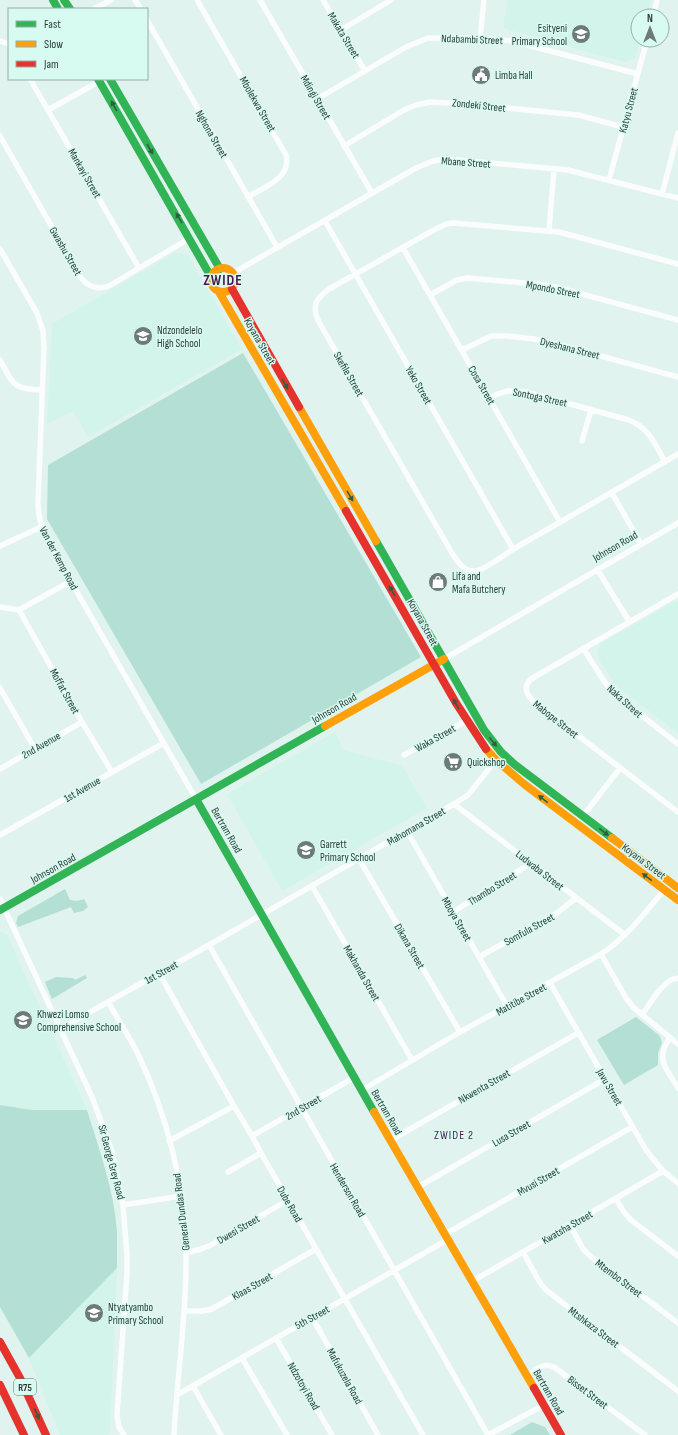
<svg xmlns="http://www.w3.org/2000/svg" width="678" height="1435" font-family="'Sofia Sans Condensed',sans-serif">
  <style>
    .built { fill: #d3f4eb }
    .green { fill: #b3dfd4 }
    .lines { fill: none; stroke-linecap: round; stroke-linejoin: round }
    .street { stroke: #fafdfc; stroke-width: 5.5 }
    .fast { stroke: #30b455; stroke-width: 8 }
    .slow { stroke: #ff9f0a; stroke-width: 8 }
    .jam { stroke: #e5322d; stroke-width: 8 }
    .oneway { fill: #2f5f40 }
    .labels { text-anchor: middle; stroke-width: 3; stroke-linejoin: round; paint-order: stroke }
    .shield { fill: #d8fbf1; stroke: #61756f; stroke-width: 1 }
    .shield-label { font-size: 10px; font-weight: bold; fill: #2e3b37 }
    .poi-label { font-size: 11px; fill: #2e3b37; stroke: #d8fbf1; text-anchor: start }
    .street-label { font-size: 11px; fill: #2e3b37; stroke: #d8fbf1 }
    .neighbourhood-label { font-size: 12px; letter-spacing: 1px; fill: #491a4b; stroke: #d8fbf1 }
    .district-label { font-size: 15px; font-weight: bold; letter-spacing: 1px; fill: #491a4b; stroke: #d8fbf1 }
  </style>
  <rect width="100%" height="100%" fill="#e0f3ee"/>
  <path class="built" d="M 507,0 L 651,0 L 647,16 L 638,16 L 638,40 L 640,40 L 635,58 L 625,62 L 503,28 Z
    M 176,252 L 188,255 L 242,349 L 88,437 L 73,411 L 47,424 L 52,324 Z
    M 678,600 L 678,733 L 618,687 L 601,663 L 597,652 L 600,644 Z
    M 335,732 L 344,750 L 402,766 L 427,808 L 282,891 L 227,794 Z
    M 0,931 L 7,935 L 87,1110 L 32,1110 L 0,1105 Z
    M 117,1268 L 110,1433 L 106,1435 L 60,1435 L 29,1358 Z"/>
  <path class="green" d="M 243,353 L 421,657 L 201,784 L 47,519 L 48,465 Z
    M 65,889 L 70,900 L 77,901 L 84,899 L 88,907 L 83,911 L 74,913 L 71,907 L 18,927 L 16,923 L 18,916 Z
    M 85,975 L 87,978 L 52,999 L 45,982 L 56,977 L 73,978 L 75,980 Z
    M 636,1017 L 660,1036 L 662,1043 L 658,1053 L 658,1065 L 624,1085 L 597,1040 Z
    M 0,1105 L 32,1110 L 87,1110 C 99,1149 114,1190 117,1231 C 117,1244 117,1256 117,1268 L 29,1358 L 0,1307 Z
    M 532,1422 L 545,1427 L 550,1435 L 510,1435 Z"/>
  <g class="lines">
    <path class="street" d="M 135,0 L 141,9
      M 197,0 L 286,155 C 292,178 264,187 248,197
      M 260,0 L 372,193
      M 323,0 L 365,71
      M 94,9 L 111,0
      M 653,16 L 657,0
      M 147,20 L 277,247
      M 341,30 L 391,0
      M 480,38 L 484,0
      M 0,41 L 9,44
      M 30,79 L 139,268
      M 317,99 L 406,47 L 428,38 L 480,38 L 512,41 L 638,74
      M 48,110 L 100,81
      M 0,136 L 81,278 C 89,287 97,290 109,286 L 190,238
      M 344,146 L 404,110 L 416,105 L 430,102 L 466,104 L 578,115 L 623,127
      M 609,180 L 647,40
      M 662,194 L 678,133
      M 325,221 L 513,549
      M 549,230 L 554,169
      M 403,248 L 560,522
      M 0,249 L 37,313 L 43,331 L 44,347 L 38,503 C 38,528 50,544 62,566 L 196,799
      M 678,264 L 559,232 L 453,223 L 446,224 L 432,231 L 329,289 C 315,299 311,307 320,324 L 452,553 C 457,561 464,572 475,571 C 486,570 507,552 517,547 C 571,516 624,485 678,454
      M 233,273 L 416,168 L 433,161 L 446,159 L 568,170 L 678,198
      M 430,295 L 457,280 L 467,278 L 537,284 L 556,287 L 678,320
      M 462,350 L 491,336 L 507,336 L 534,339 L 579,350 L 678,377
      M 0,360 C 14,385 12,389 42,390
      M 489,397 L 507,391 L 526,392 L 629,420 C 649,428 655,444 665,462
      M 582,441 L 591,410
      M 612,493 L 641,544
      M 0,546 L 41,527
      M 597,569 L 629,621
      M 678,594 L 531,679 C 523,687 526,694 533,701 L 678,812
      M 0,607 L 19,610 L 71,581
      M 19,610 L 82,722 L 112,772
      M 583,648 L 604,681 L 613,693 L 678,744
      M 444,659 L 678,523
      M 0,688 L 35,749
      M 404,755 L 466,721
      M 0,769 L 82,722
      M 454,804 L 625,935
      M 583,816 L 620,768
      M 407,831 L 507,1006
      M 0,835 L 164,743
      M 359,859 L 460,1032
      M 312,886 L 412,1060
      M 0,899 L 92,1097 L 106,1135 L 112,1152 L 123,1205 L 127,1255 L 127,1273 L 117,1415 L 119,1427 L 124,1435
      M 453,912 L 531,863
      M 209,945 L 488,1435
      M 601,954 L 626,998 L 634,1008 L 678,1044
      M 479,957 L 557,913 L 576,898
      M 159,973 L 234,1106 L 252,1136 L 261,1153 L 423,1435
      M 550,983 L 646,1150 L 663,1171 L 678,1183
      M 108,1002 C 118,1019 128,1035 137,1052 C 167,1114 185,1185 186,1254 C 187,1314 177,1375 174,1435
      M 642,1015 C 650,1004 664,978 678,978
      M 60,1029 L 209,945 L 454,804 L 468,795 L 496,760
      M 670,1038 C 654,1059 667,1069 678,1088
      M 362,1090 L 460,1032 L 601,954 C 627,937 645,913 664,890
      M 252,1136 L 355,1077
      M 391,1140 L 578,1033
      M 169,1141 L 234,1106
      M 228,1172 L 261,1153
      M 418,1187 L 605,1079
      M 616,1199 L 624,1212 L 631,1220 L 678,1256
      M 123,1205 L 181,1196
      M 570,1225 L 583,1249 L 590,1256 L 678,1323
      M 444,1235 L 632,1127
      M 523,1252 L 540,1283 L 546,1290 L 678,1391
      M 186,1253 L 201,1249 L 211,1245 L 288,1200
      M 471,1282 L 663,1171
      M 184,1311 L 202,1311 L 212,1309 L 316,1249
      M 312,1317 L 378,1435
      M 276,1338 L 332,1435
      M 242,1358 L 287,1435
      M 527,1375 C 535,1370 543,1362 554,1367 L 645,1435
      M 193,1386 L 221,1435
      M 177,1395 L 447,1240
      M 488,1435 L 544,1405"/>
    <path class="fast" d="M 53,0 L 58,9
      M 64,0 L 70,9
      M 98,79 L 211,277
      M 110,79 L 220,269
      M 376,541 L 484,730 L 501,752 L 514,764 L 612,838
      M 196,799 L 374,1112
      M 0,910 L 325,726"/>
    <path class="slow" d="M211 280a12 12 0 1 1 24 0a12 12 0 1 1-24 0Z
      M 219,292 L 346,511
      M 299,407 L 376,541
      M 325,726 L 444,659
      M 486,749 L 496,760 L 524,784 L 678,900
      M 612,838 L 678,888
      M 374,1112 L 534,1388"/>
    <path class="jam" d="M 232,289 L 299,407
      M 346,511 L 456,703 L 486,749
      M 0,1342 L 20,1378 L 46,1435
      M 0,1385 L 24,1435
      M 534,1388 L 561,1435"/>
  </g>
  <defs><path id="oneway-solid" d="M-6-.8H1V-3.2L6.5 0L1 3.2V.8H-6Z"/></defs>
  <g class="oneway">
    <use href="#oneway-solid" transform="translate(114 106) rotate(-120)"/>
    <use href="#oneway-solid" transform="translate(150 149) rotate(60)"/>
    <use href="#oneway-solid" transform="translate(179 218) rotate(-121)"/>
    <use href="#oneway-solid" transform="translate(285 384) rotate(60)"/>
    <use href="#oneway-solid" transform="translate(350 496) rotate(60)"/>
    <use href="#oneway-solid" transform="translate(392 591) rotate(-120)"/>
    <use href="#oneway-solid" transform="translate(456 704) rotate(-120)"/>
    <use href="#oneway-solid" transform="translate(493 742) rotate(52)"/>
    <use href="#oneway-solid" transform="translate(543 799) rotate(-142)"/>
    <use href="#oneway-solid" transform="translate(604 832) rotate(38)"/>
    <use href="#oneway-solid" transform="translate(647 877) rotate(-143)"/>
    <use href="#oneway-solid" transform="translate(37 1414) rotate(66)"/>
  </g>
  <defs>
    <symbol id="school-disc" viewBox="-11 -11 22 22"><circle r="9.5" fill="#6c7b77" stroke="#d8fbf1"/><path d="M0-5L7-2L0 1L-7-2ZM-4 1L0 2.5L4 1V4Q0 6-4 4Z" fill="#fff"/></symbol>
    <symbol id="civic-disc" viewBox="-11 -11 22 22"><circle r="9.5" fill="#6c7b77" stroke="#d8fbf1"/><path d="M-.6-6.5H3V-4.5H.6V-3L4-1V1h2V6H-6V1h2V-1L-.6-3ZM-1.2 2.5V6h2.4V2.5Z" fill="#fff"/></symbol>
    <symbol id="shop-disc" viewBox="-11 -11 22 22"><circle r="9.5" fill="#6c7b77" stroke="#d8fbf1"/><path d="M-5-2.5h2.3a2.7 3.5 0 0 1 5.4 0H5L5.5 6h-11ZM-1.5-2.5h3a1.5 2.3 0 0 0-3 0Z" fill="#fff"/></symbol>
    <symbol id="supermarket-disc" viewBox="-11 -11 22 22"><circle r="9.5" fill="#6c7b77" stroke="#d8fbf1"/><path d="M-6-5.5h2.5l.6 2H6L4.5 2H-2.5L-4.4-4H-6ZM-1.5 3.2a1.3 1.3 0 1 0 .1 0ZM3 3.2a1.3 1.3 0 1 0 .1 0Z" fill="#fff"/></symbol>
  </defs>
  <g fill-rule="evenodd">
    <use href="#school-disc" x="570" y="23" width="22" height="22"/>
    <use href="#civic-disc" x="470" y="64" width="22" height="22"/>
    <use href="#school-disc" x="132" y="325" width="22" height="22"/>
    <use href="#shop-disc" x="427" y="571" width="22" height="22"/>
    <use href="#supermarket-disc" x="442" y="751" width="22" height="22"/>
    <use href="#school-disc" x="295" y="839" width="22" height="22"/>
    <use href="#school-disc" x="12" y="1009" width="22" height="22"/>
    <use href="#school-disc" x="83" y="1302" width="22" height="22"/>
  </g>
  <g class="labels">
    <rect class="shield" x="14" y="1379" width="22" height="16" rx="3"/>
    <g class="shield-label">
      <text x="25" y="1391">R75</text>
    </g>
    <g class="poi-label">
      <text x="567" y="32" text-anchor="end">Esityeni<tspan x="567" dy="13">Primary School</tspan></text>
      <text x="495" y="79">Limba Hall</text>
      <text x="157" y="334">Ndzondelelo<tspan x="157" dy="13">High School</tspan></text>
      <text x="452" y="580">Lifa and<tspan x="452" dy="13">Mafa Butchery</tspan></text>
      <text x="467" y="766">Quickshop</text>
      <text x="320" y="848">Garrett<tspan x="320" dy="13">Primary School</tspan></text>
      <text x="37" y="1018">Khwezi Lomso<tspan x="37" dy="13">Comprehensive School</tspan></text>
      <text x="108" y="1311">Ntyatyambo<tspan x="108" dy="13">Primary School</tspan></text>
    </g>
    <g class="street-label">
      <text transform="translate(344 35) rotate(59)" y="4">Makata Street</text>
      <text transform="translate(472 39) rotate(2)" y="4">Ndabambi Street</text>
      <text transform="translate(316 97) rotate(60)" y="4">Mdingi Street</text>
      <text transform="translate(258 104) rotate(60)" y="4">Mbolekwa Street</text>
      <text transform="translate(479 105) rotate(6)" y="4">Zondeki Street</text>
      <text transform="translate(628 110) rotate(-75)" y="4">Katyu Street</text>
      <text transform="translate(212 134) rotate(60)" y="4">Nghona Street</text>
      <text transform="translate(466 162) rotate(4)" y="4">Mbane Street</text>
      <text transform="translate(85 173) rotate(60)" y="4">Mankayi Street</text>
      <text transform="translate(66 251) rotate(60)" y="4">Gwashu Street</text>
      <text transform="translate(553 289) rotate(11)" y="4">Mpondo Street</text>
      <text transform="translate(260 341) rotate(60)" y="4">Koyana Street</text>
      <text transform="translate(570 348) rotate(14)" y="4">Dyeshana Street</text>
      <text transform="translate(349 374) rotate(60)" y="4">Skefile Street</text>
      <text transform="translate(419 385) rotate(60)" y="4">Yeko Street</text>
      <text transform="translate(482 385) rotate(60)" y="4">Cosa Street</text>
      <text transform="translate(540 397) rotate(12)" y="4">Sontoga Street</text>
      <text transform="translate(615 546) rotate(-30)" y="4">Johnson Road</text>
      <text transform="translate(59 558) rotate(62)" y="4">Van der Kemp Road</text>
      <text transform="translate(423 622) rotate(61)" y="4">Koyana Street</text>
      <text transform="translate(65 691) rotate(61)" y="4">Moffat Street</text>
      <text transform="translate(625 701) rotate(42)" y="4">Naka Street</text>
      <text transform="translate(334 708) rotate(-30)" y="4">Johnson Road</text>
      <text transform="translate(556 719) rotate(38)" y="4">Mabope Street</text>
      <text transform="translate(435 738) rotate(-29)" y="4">Waka Street</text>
      <text transform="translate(41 745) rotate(-30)" y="4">2nd Avenue</text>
      <text transform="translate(82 789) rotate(-30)" y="4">1st Avenue</text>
      <text transform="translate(416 826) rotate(-30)" y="4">Mahomana Street</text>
      <text transform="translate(227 830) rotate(60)" y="4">Bertram Road</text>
      <text transform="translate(644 861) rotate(37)" y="4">Koyana Street</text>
      <text transform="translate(53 868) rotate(-29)" y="4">Johnson Road</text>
      <text transform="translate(540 870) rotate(38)" y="4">Ludwaba Street</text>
      <text transform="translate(492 888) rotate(-32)" y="4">Thambo Street</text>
      <text transform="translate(457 919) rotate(60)" y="4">Mboya Street</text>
      <text transform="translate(529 929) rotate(-29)" y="4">Somfula Street</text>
      <text transform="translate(410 946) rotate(60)" y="4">Dikana Street</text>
      <text transform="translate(161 972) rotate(-29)" y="4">1st Street</text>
      <text transform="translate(362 973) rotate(60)" y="4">Makhanda Street</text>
      <text transform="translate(521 999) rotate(-29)" y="4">Matitibe Street</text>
      <text transform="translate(484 1086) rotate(-30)" y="4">Nkwenta Street</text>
      <text transform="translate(610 1087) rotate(60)" y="4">Javu Street</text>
      <text transform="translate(303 1107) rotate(-30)" y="4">2nd Street</text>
      <text transform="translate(387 1112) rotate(60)" y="4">Bertram Road</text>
      <text transform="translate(511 1133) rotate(-30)" y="4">Lusa Street</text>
      <text transform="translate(112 1162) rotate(75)" y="4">Sir George Grey Road</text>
      <text transform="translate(538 1181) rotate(-30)" y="4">Mvusi Street</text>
      <text transform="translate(348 1190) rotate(60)" y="4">Henderson Road</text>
      <text transform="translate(290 1204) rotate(60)" y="4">Dube Road</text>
      <text transform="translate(181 1212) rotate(-97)" y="4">General Dundas Road</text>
      <text transform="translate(567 1227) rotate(-30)" y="4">Kwatsha Street</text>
      <text transform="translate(238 1229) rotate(-30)" y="4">Dwesi Street</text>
      <text transform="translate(619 1278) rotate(37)" y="4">Mtembo Street</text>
      <text transform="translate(252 1286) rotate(-30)" y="4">Klaas Street</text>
      <text transform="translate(312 1317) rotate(-29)" y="4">5th Street</text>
      <text transform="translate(594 1327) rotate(37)" y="4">Mtshkaza Street</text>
      <text transform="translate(345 1376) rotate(61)" y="4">Mafukuzela Road</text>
      <text transform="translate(304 1386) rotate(60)" y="4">Ndzotoyi Road</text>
      <text transform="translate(549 1392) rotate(60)" y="4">Bertram Road</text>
      <text transform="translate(588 1392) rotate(37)" y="4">Bisset Street</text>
    </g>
    <g class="neighbourhood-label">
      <text x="454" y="1139">ZWIDE 2</text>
    </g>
    <g class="district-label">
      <text x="223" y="285">ZWIDE</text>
    </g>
  </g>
  <rect x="8" y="8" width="140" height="72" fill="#d8fbf1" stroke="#94aea7"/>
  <rect x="16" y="21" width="20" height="6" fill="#30b455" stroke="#94aea7"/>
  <text x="44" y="28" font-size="12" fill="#2e3b37">Fast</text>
  <rect x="16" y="41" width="20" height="6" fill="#ff9f0a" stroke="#94aea7"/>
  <text x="44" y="48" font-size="12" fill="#2e3b37">Slow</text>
  <rect x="16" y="61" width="20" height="6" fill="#e5322d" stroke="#94aea7"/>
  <text x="44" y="68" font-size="12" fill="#2e3b37">Jam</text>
  <g transform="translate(650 28)"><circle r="19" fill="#d8fbf1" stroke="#94aea7"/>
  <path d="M0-3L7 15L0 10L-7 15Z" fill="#6c7b77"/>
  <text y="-6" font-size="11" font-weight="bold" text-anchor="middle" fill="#2e3b37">N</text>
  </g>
</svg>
